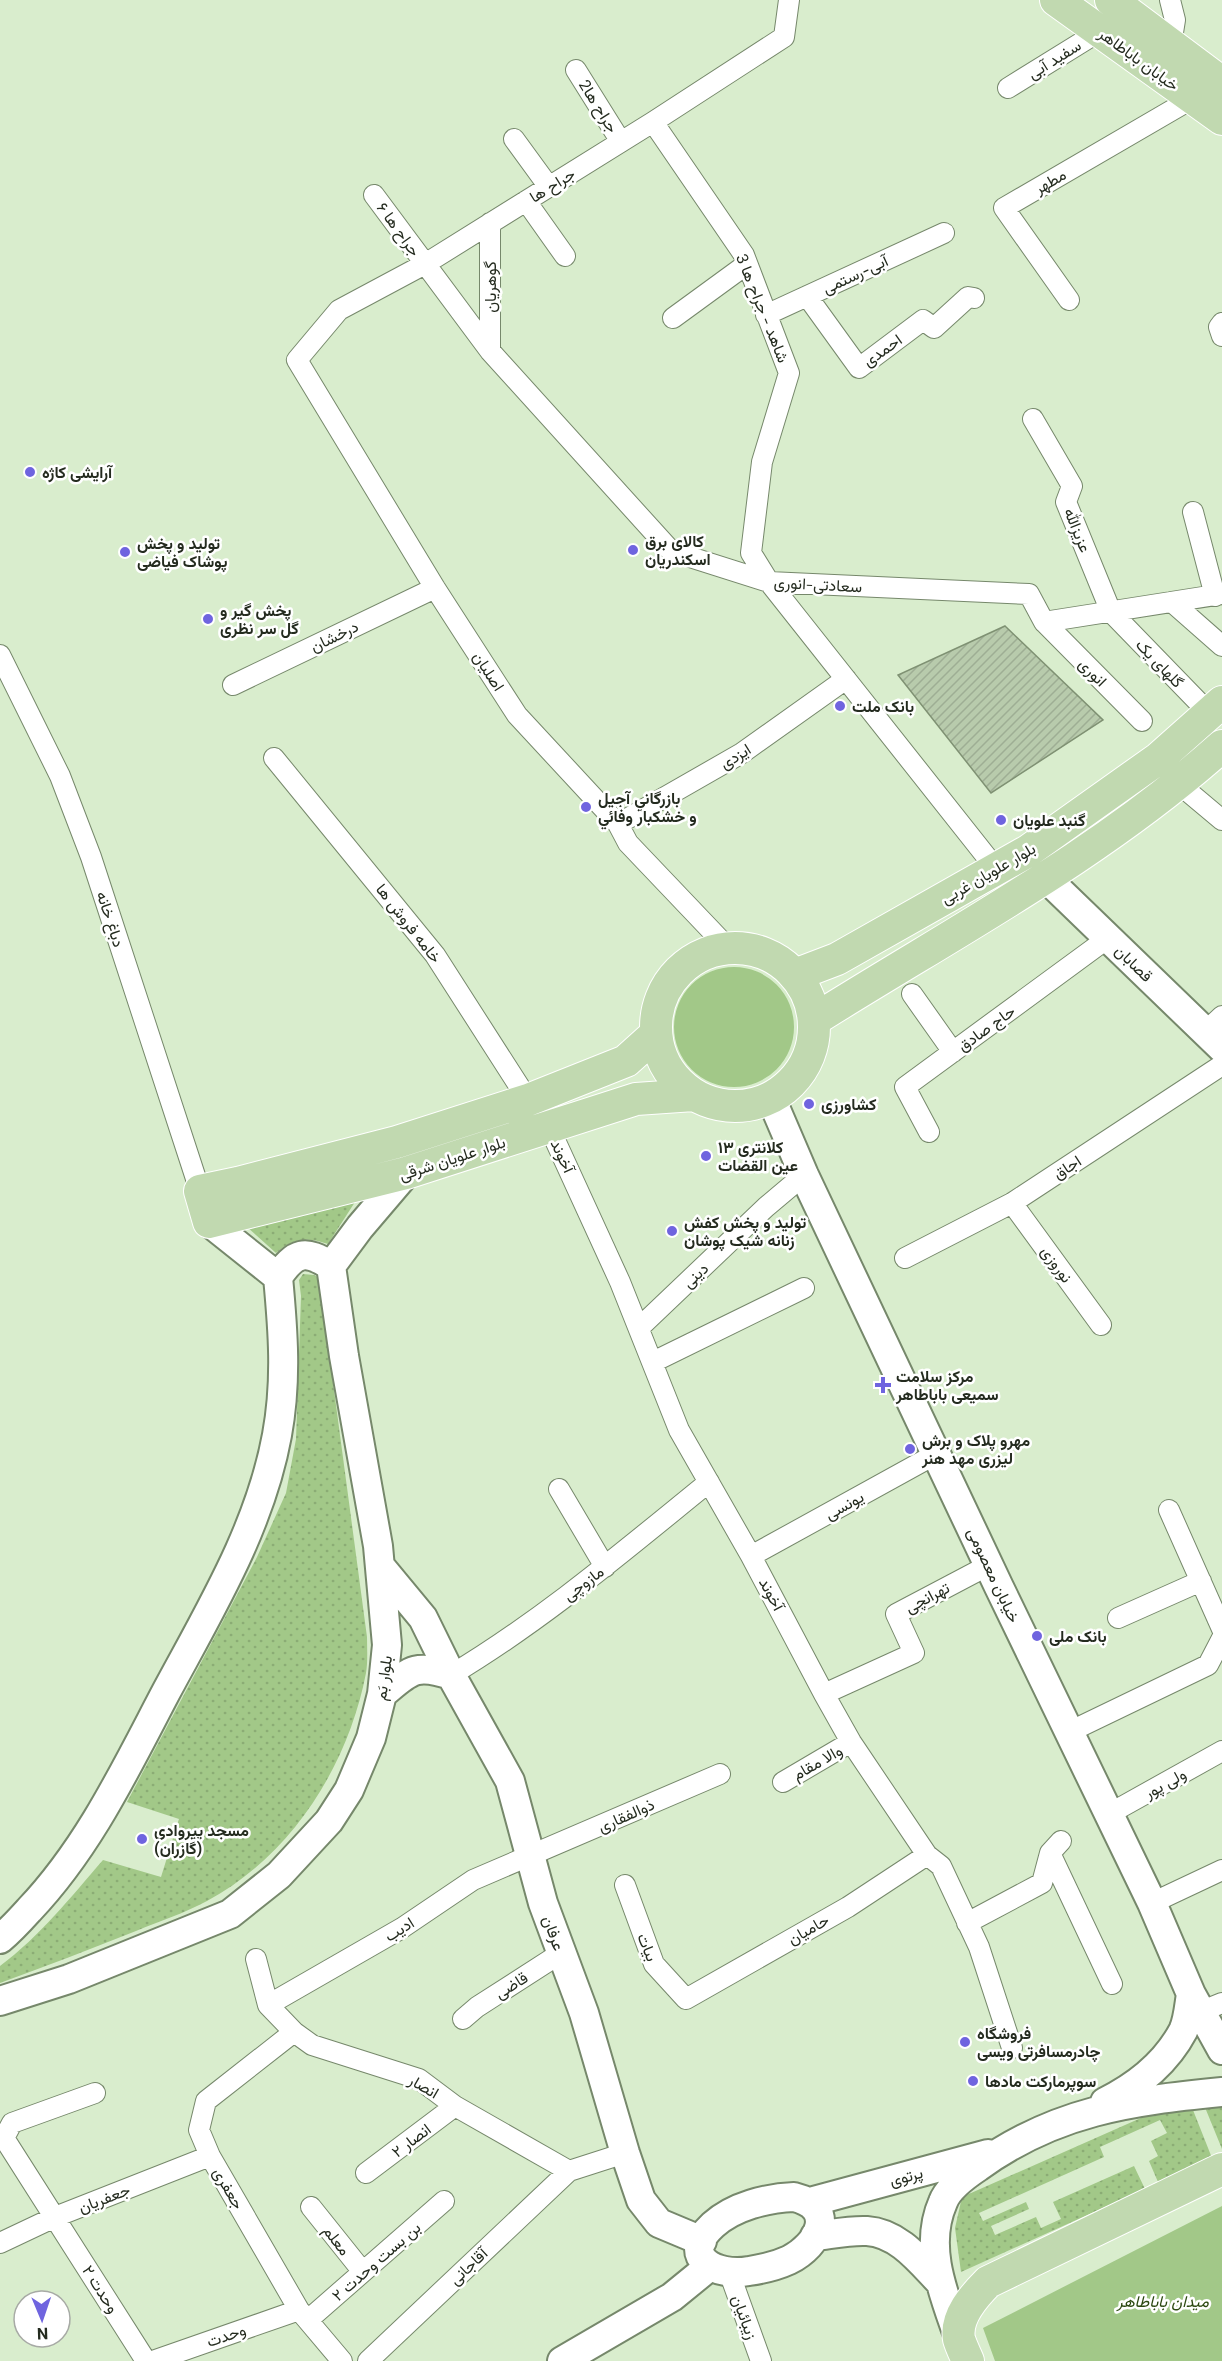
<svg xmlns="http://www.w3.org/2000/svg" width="1222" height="2361" font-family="Georgia,Vazirmatn,serif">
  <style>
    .grass { fill: url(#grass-dots) }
    .park { fill: #a2c888 }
    .building { fill: url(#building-hatch); stroke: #7f9173; stroke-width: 1.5 }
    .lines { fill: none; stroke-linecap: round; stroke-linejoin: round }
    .street-casing { stroke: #76886b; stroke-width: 22 }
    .secondary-casing { stroke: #76886b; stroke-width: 32 }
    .primary-casing { stroke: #fff; stroke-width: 34 }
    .street { stroke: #fff; stroke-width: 20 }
    .secondary { stroke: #fff; stroke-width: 28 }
    .primary { stroke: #c1d9b0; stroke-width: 32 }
    .poi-dot { fill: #6f64df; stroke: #fff; stroke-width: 2 }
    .labels { text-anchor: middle; stroke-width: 5; stroke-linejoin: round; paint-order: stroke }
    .street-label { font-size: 16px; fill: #242b1f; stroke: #fff }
    .poi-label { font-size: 16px; font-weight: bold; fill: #242b1f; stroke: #fff; text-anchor: start }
    .park-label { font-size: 16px; font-style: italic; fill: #2b4810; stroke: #fff }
  </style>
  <defs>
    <pattern id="grass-dots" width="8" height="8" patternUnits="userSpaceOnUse" patternTransform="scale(1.5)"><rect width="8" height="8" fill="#a2c888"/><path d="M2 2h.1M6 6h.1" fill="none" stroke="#8bac75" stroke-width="1.8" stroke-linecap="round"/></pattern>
    <pattern id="building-hatch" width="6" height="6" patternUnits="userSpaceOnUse" patternTransform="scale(1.5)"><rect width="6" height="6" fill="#b8cbac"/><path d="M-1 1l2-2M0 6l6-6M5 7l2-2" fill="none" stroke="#9eae94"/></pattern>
  </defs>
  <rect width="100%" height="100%" fill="#d9edcd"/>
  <path class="grass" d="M 355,1202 L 328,1244 C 307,1237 293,1238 276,1253 L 247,1227 Z
    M 303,1274 L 314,1275 L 319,1278 L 367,1637 C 367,1648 368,1661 366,1673 C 348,1766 292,1855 207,1901 C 185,1913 160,1921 136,1931 C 91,1949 46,1966 0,1983 L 0,1966 C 40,1936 70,1898 103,1860 L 161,1877 L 179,1819 L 127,1802 L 257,1557 L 286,1493 L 296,1439 L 301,1296 L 299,1280 Z
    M 1177,2102 L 1222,2103 L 1222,2149 L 1204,2105 L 1191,2105 L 1212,2158 L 1158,2182 L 1149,2161 L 1158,2156 L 1151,2141 L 1167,2133 L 1160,2120 L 1100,2147 L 1104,2157 L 979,2213 L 983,2221 L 1026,2202 L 1029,2209 L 991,2226 L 995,2235 L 1036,2217 L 1041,2228 L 1061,2219 L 1053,2202 L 1134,2166 L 1145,2189 L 961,2272 L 955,2228 L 962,2197 Z"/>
  <path class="park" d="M674 1027a60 60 0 1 1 120 0a60 60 0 1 1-120 0Z
    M 1222,2206 L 1222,2361 L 995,2361 L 983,2328 Z"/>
  <path class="building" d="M 1005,626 L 1103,720 L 991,793 L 898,675 Z"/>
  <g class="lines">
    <defs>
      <path id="street" d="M 1170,0 L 1175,20 L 1171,45
        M 576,70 L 621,142
        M 1008,88 L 1100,31
        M 653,122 L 744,255 L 789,373 L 762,462 L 751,553 L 769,582 L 997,870
        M 514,139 L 549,187
        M 374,195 L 490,351 L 671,551 L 769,582 L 1029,594 L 1044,622 L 1222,594
        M 526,201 L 565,256
        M 490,223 L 490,351
        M 807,296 L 859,368 L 923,320 L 934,328 L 968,297 L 974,298
        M 1069,300 L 1004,208 L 1193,98
        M 766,315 L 944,233
        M 673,318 L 747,264
        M 1222,323 L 1219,327 L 1222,336
        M 1033,419 L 1072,486 L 1066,502 L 1111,612 L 1209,713
        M 1193,512 L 1215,596
        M 1172,602 L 1222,646
        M 1044,622 L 1142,721
        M 0,655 L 60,776 L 91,857 L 200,1191
        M 233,685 L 435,588
        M 274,758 L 435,955 L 528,1100
        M 1179,784 L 1222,820
        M 618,824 L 742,753 L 846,679
        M 728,948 L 628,843 L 618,824 L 517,715 L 435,588 L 297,360 L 339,310 L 425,264 L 653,122 L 784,37 L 789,0
        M 912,994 L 953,1052
        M 1205,1032 L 1222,1016
        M 549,1127 L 620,1282 L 679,1430 L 751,1556 L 824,1694 L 851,1742 L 927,1855 L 941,1866 L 979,1947 L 1012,2048
        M 929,1132 L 905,1087 L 1108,938
        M 1012,1203 L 1101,1325
        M 905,1258 L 1012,1203 L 1222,1065
        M 640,1327 L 766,1207 L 804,1175
        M 653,1362 L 804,1288
        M 559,1489 L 605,1567
        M 1169,1510 L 1222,1629
        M 751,1556 L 936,1454
        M 1118,1618 L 1201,1581
        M 451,1675 C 543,1620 625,1550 709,1482
        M 824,1694 L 914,1653 L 896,1614 L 989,1565
        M 1069,1732 L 1208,1665 L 1222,1638
        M 783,1782 L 851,1742
        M 1109,1814 L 1222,1751
        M 1050,1853 L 1112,1984
        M 625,1885 L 654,1964 L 686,1999 L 848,1907 L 927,1855
        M 1152,1903 L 1222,1870
        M 967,1923 L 1042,1883 L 1050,1853 L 1061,1841
        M 256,1959 L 268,2005 L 294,2032 L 312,2045 L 419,2079 L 455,2106 L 569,2171
        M 268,2005 L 402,1928 L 473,1880 L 720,1774
        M 1200,2012 L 1222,2003
        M 463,2019 L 477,2007 L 561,1953
        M 294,2032 L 206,2101 L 199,2130 L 210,2156 L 299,2310 L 342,2361
        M 95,2093 L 12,2123 L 4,2138 L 146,2361
        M 366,2173 L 455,2106
        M 311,2207 L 363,2272
        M 0,2243 L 55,2217 L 210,2156
        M 729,2272 L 761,2361
        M 308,2320 L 444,2201
        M 153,2361 L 299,2310
        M 368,2361 L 569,2171 L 625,2153"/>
      <path id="secondary" d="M 1046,878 L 1222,1048
        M 771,1098 L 804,1175 L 999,1587 L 1152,1903 L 1191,1994 L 1222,2050
        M 278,1277 C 295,1252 305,1249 331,1266
        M 380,1566 L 423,1618 L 451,1675 L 510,1781 L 543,1903 L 584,2013 L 625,2153 L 641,2200 L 659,2223 L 702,2241
        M 382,1694 C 410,1671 414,1663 451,1675
        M 0,1939 C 11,1930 20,1920 29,1910 C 89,1847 126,1768 166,1692 C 210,1610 260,1528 277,1435 C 287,1381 283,1330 278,1277 L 209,1222
        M 0,2001 L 69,1979 L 230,1914 L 279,1875 L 329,1821 L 349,1790 L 371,1738 L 382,1694 L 387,1645 L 378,1546 L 344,1356 L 331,1266 L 360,1227 L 406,1173
        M 1105,2102 C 1137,2086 1166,2063 1183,2031 C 1188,2021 1189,2006 1191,1994
        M 794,2197 C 838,2208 819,2245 789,2260 C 776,2266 763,2269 749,2271 C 716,2277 678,2257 713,2225 C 734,2206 767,2198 794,2197 Z
        M 810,2202 L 988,2154
        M 815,2236 C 832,2234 851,2230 867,2231 C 898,2233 919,2260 939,2281
        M 959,2338 C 944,2295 923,2247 943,2202 C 948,2188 966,2175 978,2167 C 1055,2111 1130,2101 1222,2092
        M 562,2361 L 672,2297 L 710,2266"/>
      <path id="primary" d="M 1056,0 L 1222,119
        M 1111,0 L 1222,83
        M656 1027a79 79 0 1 1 158 0a79 79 0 1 1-158 0Z
        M 795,975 L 837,959 L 1028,851 L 1159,758 L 1222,702
        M 814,1020 C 952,933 1099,856 1222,746
        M 656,1034 L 626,1061 L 528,1100 L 397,1142 L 238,1183 L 200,1191 L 209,1222 L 406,1173 L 636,1099 L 694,1095
        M 968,2361 C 965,2354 961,2346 959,2339 C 955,2317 974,2296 988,2282 L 1222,2169"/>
    </defs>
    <use href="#street" class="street-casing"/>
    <use href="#secondary" class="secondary-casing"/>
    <use href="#primary" class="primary-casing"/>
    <use href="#street" class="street"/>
    <use href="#secondary" class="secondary"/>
    <use href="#primary" class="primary"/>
  </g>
  <g class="poi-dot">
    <circle cx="30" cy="472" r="6"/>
    <circle cx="633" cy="550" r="6"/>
    <circle cx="125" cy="552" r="6"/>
    <circle cx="208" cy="619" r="6"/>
    <circle cx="840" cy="706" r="6"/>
    <circle cx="586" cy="807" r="6"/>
    <circle cx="1001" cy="820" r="6"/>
    <circle cx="809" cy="1104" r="6"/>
    <circle cx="706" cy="1156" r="6"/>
    <circle cx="672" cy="1231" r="6"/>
    <path d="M880 1376h6v6h6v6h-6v6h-6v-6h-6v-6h6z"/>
    <circle cx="910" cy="1449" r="6"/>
    <circle cx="1037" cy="1636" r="6"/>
    <circle cx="142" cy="1839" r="6"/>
    <circle cx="965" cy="2042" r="6"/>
    <circle cx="973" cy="2081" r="6"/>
  </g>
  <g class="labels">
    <g class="street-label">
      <text transform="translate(1054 59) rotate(-32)" y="6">سفید آبی</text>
      <text transform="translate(1139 59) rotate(36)" y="6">خیابان باباطاهر</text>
      <text transform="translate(599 106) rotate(58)" y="6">جراح ها2</text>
      <text transform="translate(1050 181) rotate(-30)" y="6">مطهر</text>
      <text transform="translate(552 185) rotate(-32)" y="6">جراح ها</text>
      <text transform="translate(399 229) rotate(54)" y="6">جراح ها ۶</text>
      <text transform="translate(855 274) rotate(-25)" y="6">آبی-رستمی</text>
      <text transform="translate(490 287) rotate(-90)" y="6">گوهریان</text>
      <text transform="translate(763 308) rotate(68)" y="6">شاهد - جراح ها 3</text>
      <text transform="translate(882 350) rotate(-35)" y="6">احمدی</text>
      <text transform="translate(1078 530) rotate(68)" y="6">عزیزالله</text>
      <text transform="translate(818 584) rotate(3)" y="6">سعادتی-انوری</text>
      <text transform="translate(334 636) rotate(-26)" y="6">درخشان</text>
      <text transform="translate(1160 663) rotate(46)" y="6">گلهای یک</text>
      <text transform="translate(489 671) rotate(57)" y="6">اصلیان</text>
      <text transform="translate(1093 672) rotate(45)" y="6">انوری</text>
      <text transform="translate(735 756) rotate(-32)" y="6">ایزدی</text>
      <text transform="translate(988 873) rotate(-30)" y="6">بلوار علویان غربی</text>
      <text transform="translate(111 919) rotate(72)" y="6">دباغ خانه</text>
      <text transform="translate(409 923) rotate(52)" y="6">خامه فروش ها</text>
      <text transform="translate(1134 963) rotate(44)" y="6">قصابان</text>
      <text transform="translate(986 1028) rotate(-36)" y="6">حاج صادق</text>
      <text transform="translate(563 1156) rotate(65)" y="6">آخوند</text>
      <text transform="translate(452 1158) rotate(-18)" y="6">بلوار علویان شرقی</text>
      <text transform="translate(1067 1167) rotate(-33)" y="6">اجاق</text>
      <text transform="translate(1057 1264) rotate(54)" y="6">نوروزی</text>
      <text transform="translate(695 1275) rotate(-43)" y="6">دینی</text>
      <text transform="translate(844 1505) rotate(-29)" y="6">یونسی</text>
      <text transform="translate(994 1575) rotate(65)" y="6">خیابان معصومی</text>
      <text transform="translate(583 1583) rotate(-37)" y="6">مازوچی</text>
      <text transform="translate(772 1594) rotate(62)" y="6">آخوند</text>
      <text transform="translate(927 1597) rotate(-28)" y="6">تهرانچی</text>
      <text transform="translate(383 1678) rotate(-82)" y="6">بلوار بَم</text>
      <text transform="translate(817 1762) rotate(-30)" y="6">والا مقام</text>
      <text transform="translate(1165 1783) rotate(-29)" y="6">ولی پور</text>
      <text transform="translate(626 1815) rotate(-24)" y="6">ذوالفقاری</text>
      <text transform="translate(399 1929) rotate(-32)" y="6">ادیب</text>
      <text transform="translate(808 1929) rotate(-30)" y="6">حامیان</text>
      <text transform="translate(554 1933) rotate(70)" y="6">عرفان</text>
      <text transform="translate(648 1947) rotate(68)" y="6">بیات</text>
      <text transform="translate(511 1985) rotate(-32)" y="6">قاضی</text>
      <text transform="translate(424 2086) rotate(30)" y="6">انصار</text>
      <text transform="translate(411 2140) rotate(-37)" y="6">انصار ۲</text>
      <text transform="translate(906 2176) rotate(-15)" y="6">پرتوی</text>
      <text transform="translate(229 2188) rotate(60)" y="6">جعفری</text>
      <text transform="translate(104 2198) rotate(-21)" y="6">جعفریان</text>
      <text transform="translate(337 2240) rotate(52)" y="6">معلم</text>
      <text transform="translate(376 2261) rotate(-41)" y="6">بن بست وحدت ۲</text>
      <text transform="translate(468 2266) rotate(-43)" y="6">آقاجانی</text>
      <text transform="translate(101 2289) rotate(58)" y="6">وحدت ۲</text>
      <text transform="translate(745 2317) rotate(70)" y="6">زیبائیان</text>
      <text transform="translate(226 2335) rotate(-19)" y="6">وحدت</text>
    </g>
    <g class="poi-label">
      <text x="42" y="478">آرایشی کاژه</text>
      <text x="645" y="547">کالای برق<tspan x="645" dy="18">اسکندریان</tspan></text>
      <text x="137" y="549">تولید و پخش<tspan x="137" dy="18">پوشاک فیاضی</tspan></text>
      <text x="220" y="616">پخش گیر و<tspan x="220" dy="18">گل سر نظری</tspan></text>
      <text x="852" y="712">بانک ملت</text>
      <text x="598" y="804">بازرگاني آجيل<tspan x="598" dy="18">و خشكبار وفائي</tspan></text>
      <text x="1013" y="826">گنبد علویان</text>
      <text x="821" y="1110">کشاورزی</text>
      <text x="718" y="1153">کلانتری ۱۳<tspan x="718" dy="18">عین القضات</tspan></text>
      <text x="684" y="1228">تولید و پخش کفش<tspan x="684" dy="18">زنانه شیک پوشان</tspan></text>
      <text x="896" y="1382">مرکز سلامت<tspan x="896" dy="18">سمیعی باباطاهر</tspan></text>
      <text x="922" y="1446">مهرو پلاک و برش<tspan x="922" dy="18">لیزری مهد هنر</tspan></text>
      <text x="1049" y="1642">بانک ملی</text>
      <text x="154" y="1836">مسجد پیروادی<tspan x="154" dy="18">(گازران)</tspan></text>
      <text x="977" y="2039">فروشگاه<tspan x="977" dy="18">چادرمسافرتی ویسی</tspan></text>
      <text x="985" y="2087">سوپرمارکت مادها</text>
    </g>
    <g class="park-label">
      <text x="1163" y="2307">میدان باباطاهر</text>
    </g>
  </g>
  <g transform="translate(42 2319) rotate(178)"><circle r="28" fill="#ffffff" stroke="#a7aaa5" stroke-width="1.5"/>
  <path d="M0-4.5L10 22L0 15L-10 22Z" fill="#6f64df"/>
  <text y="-9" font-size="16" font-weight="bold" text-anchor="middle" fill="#242b1f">N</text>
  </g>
</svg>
